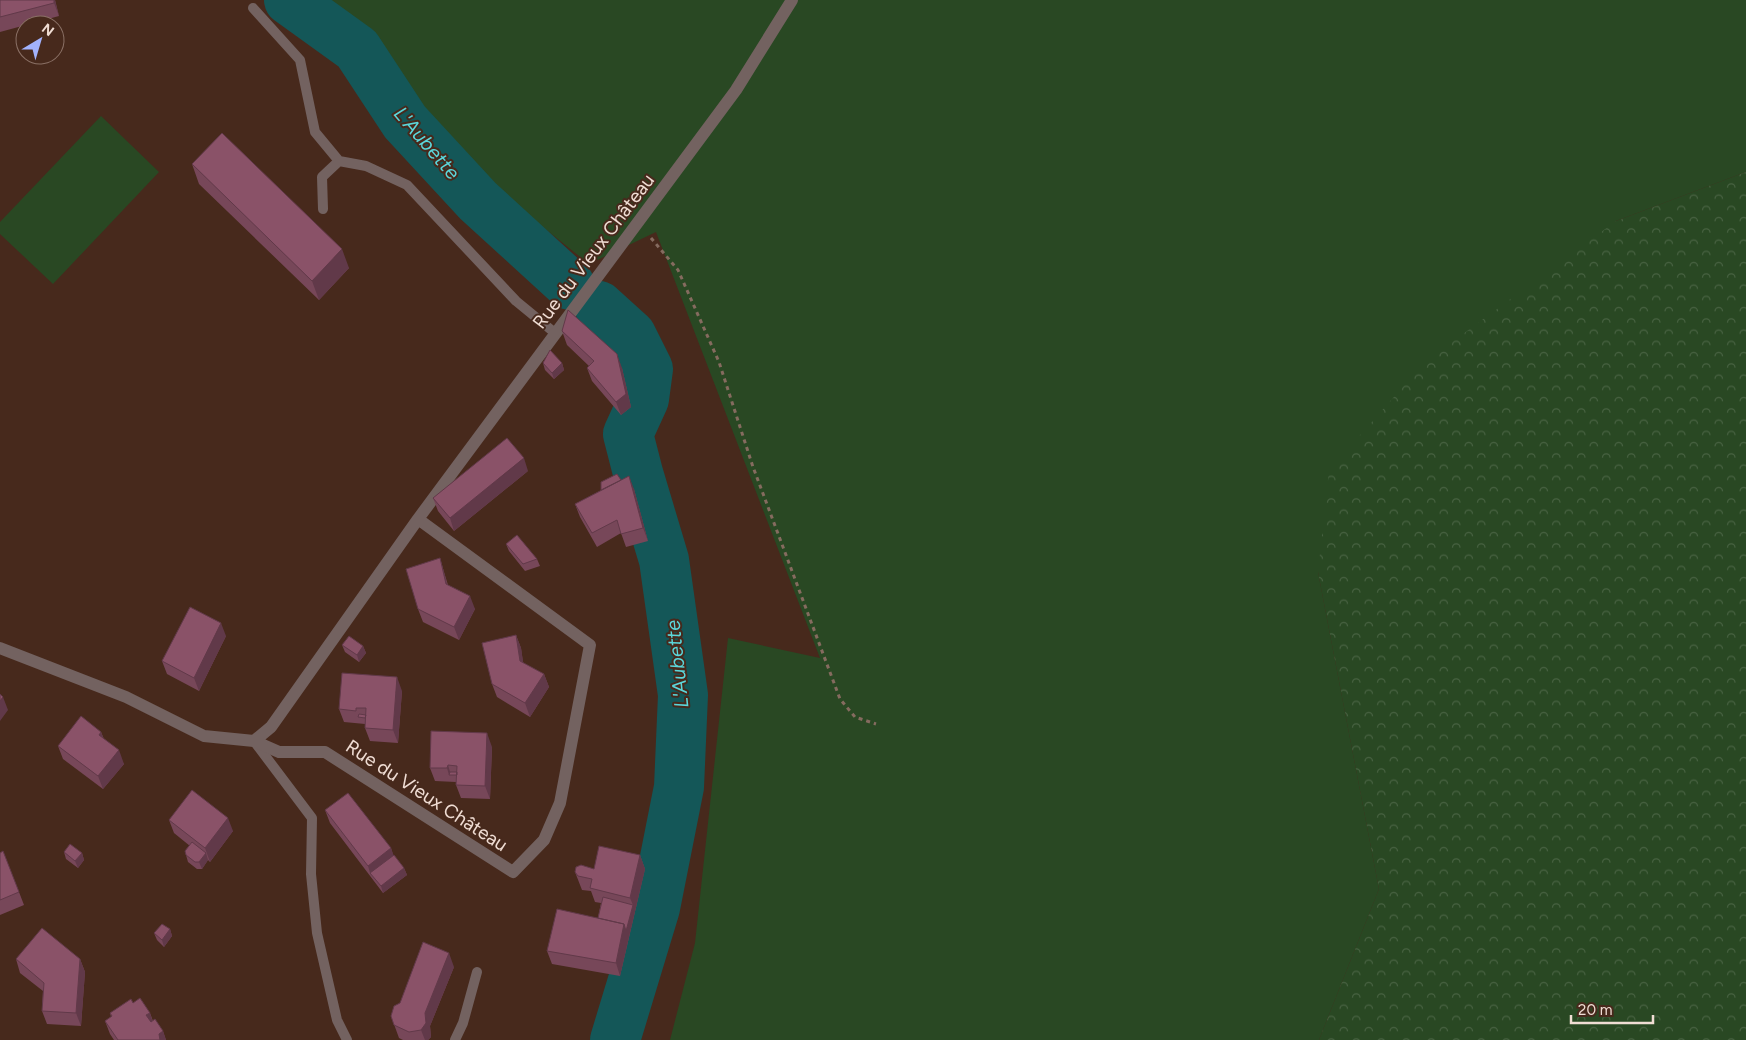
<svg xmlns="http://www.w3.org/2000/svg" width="1746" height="1040" font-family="Figtree,sans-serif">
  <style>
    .grass { fill: #294823 }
    .forest { fill: url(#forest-crowns) }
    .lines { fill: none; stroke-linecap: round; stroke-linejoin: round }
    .river { stroke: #145758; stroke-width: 50 }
    .path { stroke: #856b5f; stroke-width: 3; stroke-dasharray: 4 4; stroke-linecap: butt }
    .lane { stroke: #736260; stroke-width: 10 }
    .street { stroke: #736260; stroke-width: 12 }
    .wall { fill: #774759 }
    .shaded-wall { fill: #613949 }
    .building { fill: #8a5268; stroke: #613949 }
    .labels { text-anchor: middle; stroke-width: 4; stroke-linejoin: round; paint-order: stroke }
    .street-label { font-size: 19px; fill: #f0ddd4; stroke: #47291c }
    .water-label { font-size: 20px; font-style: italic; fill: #5bd7db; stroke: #47291c }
  </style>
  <defs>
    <pattern id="forest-crowns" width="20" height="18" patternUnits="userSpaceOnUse" patternTransform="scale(1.25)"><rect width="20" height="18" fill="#294823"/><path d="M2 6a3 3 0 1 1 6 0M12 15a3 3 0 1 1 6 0" fill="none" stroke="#486242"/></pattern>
  </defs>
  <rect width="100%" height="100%" fill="#47291c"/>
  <path class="grass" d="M 315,0 L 1746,0 L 1746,172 L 1616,221 L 1318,572 L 1379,889 L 1319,1040 L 670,1040 L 695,943 L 728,638 L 820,658 L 656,232 L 589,264 L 482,178 Z
    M 101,116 L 159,172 L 53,284 L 0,234 L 0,222 Z"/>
  <path class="forest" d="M 1746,172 L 1746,1040 L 1319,1040 L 1379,889 L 1318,572 L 1329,470 L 1425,362 L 1616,221 Z"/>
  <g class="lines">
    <path class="river" d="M 289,0 L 357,49 L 405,122 L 478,201 L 570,285
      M 599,306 L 631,335 L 648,369 L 644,399 L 628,434 L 638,473 L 664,560 L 683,695 L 679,787 L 655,908 L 615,1040"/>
    <path class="path" d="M 651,238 L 678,270 L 719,362 L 753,467 L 840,699 L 855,717 L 876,724"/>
    <path class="lane" d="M 253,8 L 300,60 L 315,132 L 339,161 L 366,166 L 407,185 L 516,301 L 555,333
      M 323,209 L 322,177 L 339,161
      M 254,741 L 312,818 L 311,874 L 317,933 L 337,1020 L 347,1040
      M 455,1040 L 463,1023 L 477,972"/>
    <path class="street" d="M 0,648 L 126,697 L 204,736 L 254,741 L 271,727 L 418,519 L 736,90 L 792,0
      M 254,741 L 279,752 L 325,752 L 513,872 L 544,840 L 560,803 L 590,645 L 418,519"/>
  </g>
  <path class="wall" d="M 0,0 L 55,0 L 59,16 L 0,32 Z
    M 192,164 L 349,268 L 319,300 L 199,184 Z
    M 562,331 L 622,368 L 631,407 L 621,415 L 592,381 L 587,368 L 589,366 L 567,345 Z
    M 543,363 L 562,363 L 564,370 L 554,379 L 545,370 Z
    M 528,471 L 454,531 L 438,511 L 433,498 Z
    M 621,480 L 634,489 L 648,541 L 626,547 L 621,533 L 597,547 L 580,517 L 575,504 Z
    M 506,544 L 537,559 L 540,566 L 525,571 L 509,551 Z
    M 440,558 L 444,572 L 448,585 L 475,609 L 459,640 L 423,622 L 418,609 Z
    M 516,635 L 521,648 L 523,663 L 544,674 L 549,687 L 530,717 L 497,697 L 492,684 Z
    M 226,636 L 199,691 L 167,674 L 162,661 Z
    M 342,645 L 363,646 L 366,653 L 359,662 L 345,652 Z
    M 402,691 L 398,743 L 370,741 L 365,728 L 365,724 L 344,722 L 339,709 Z
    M 101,732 L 104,739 L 124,764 L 103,789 L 63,759 L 58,746 Z
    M 492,747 L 490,799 L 461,798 L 456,785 L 456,782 L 435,781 L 430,768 Z
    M 325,810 L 391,848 L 393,855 L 404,868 L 407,875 L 383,893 L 330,823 Z
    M 169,820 L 233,831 L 210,862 L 208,860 L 202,869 L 197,869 L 188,862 L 186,855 L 190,846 L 174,833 Z
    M 64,852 L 82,853 L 84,860 L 78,868 L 66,859 Z
    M 0,853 L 19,892 L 24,905 L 0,915 Z
    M 640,855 L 645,869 L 620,976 L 552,964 L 547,951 L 598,918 L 601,903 L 595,902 L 591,891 L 582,890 L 575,872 L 594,869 Z
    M 170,929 L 172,936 L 164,947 L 157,940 L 154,933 Z
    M 16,959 L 80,959 L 85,972 L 81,1026 L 47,1024 L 42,1011 L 43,991 L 20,973 Z
    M 454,967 L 430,1026 L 431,1037 L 428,1040 L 403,1040 L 399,1038 L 391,1016 L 400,1003 Z
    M 133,1003 L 150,1013 L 153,1021 L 163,1031 L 166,1040 L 114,1040 L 110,1034 L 105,1021 L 111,1017 L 110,1013 Z"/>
  <path class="shaded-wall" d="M 54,0 L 55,0 L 59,16 L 54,3 Z
    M 342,249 L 349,268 L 319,300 L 312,281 Z
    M 617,354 L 622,368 L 631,407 L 621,415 L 616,402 Z
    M 562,363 L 564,370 L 554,379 L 552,373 Z
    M 524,458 L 528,471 L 454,531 L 450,518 Z
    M 629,476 L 634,489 L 648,541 L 643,528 Z
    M 440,558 L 444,572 L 450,597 L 446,584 Z
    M 470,596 L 475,609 L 459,640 L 454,627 Z
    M 221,623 L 226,636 L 199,691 L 194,678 Z
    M 516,635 L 521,648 L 525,674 L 520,661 Z
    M 363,646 L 366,653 L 359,662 L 357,655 Z
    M 544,674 L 549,687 L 530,717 L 525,703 Z
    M 397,677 L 402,691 L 398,743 L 393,730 Z
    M 3,697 L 8,710 L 0,721 L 0,701 Z
    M 101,732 L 106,745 L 99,735 Z
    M 487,733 L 492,747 L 490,799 L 485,786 Z
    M 119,750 L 124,764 L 103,789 L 98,776 Z
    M 448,765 L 451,775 L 449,775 L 447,768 Z
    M 228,818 L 233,831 L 210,862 L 205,848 Z
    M 391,848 L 396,862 L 370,873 L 368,866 Z
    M 82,853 L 84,860 L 78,868 L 75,861 Z
    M 206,853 L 208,860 L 202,869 L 199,862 Z
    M 640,855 L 645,869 L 629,937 L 626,931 L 633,905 L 630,898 Z
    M 404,868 L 407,875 L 383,893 L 381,886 Z
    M 624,924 L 629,937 L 620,976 L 616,963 Z
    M 170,929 L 172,936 L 164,947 L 162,940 Z
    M 449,953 L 454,967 L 430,1026 L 431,1037 L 428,1040 L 425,1040 L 421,1030 L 425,1013 Z
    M 80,959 L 85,972 L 81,1026 L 76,1013 Z
    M 150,1013 L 154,1026 L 151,1029 L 146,1015 Z
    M 163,1031 L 166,1040 L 160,1040 L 159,1034 Z"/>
  <path class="building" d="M 0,0 L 54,0 L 54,3 L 0,17 Z
    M 222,133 L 342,249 L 312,281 L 192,164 Z
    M 568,310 L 617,354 L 626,394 L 616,402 L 587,368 L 594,361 L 562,331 Z
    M 550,350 L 562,363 L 552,373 L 543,363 Z
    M 507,438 L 524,458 L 450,518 L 433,498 Z
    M 617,474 L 621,480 L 601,490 L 601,482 Z
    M 629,476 L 643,528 L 621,534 L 617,520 L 592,533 L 575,504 Z
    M 517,535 L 537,559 L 523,564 L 506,544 Z
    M 440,558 L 446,584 L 470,596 L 454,627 L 418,609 L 406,569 Z
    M 190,607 L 221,623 L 194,678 L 162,661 Z
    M 516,635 L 520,661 L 544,674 L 525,703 L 492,684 L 482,643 Z
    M 349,636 L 363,646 L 357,655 L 342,645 Z
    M 342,673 L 397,677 L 393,730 L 365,728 L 366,708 L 356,708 L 356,711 L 339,709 Z
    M 0,694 L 3,697 L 0,701 Z
    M 359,714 L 366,715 L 365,718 L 358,717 Z
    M 81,716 L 101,732 L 99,735 L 119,750 L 98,776 L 58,746 Z
    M 431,731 L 487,733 L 485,786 L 456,785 L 457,766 L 448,765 L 447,768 L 430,768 Z
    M 450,772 L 457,772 L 457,775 L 449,775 Z
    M 192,790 L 228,818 L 205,848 L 169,820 Z
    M 348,793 L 391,848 L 368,866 L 325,810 Z
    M 192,842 L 206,853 L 199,862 L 195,862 L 186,855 L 185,851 Z
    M 70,844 L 82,853 L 75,861 L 64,852 Z
    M 599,846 L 640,855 L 630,898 L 590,888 L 592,879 L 578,876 L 575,872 L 576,867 L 581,865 L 594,869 Z
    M 3,851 L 19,892 L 0,900 L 0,853 Z
    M 394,855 L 404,868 L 381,886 L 370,873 Z
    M 603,897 L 633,905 L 626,931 L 624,924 L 598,918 Z
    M 557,909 L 624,924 L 616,963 L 547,951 Z
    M 162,924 L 170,929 L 162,940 L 154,933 Z
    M 42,928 L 80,959 L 76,1013 L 42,1011 L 44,983 L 16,959 Z
    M 423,942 L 449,953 L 425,1013 L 426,1023 L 421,1030 L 409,1032 L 394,1025 L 391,1016 L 394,1006 L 400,1003 Z
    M 140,998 L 150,1013 L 146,1015 L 151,1022 L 155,1019 L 163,1031 L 159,1034 L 160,1040 L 118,1040 L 105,1021 L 112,1016 L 110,1013 L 131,999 L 133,1003 Z"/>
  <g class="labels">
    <g class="street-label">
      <text transform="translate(593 251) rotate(-53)" y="7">Rue du Vieux Château</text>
      <text transform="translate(427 795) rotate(33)" y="7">Rue du Vieux Château</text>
    </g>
    <g class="water-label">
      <text transform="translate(427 143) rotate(49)" y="7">L'Aubette</text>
      <text transform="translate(677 664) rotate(-96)" y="7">L'Aubette</text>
    </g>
  </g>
  <g transform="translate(40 40) rotate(38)"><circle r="24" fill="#47291c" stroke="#8b7166"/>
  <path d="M0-4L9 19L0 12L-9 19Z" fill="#a2b2fd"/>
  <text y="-8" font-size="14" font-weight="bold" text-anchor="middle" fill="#f0ddd4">N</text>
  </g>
  <path d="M1571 1015v8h82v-8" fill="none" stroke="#f0ddd4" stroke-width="2.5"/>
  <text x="1578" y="1015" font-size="15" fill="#f0ddd4" stroke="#47291c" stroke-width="4" paint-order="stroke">20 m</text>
</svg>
